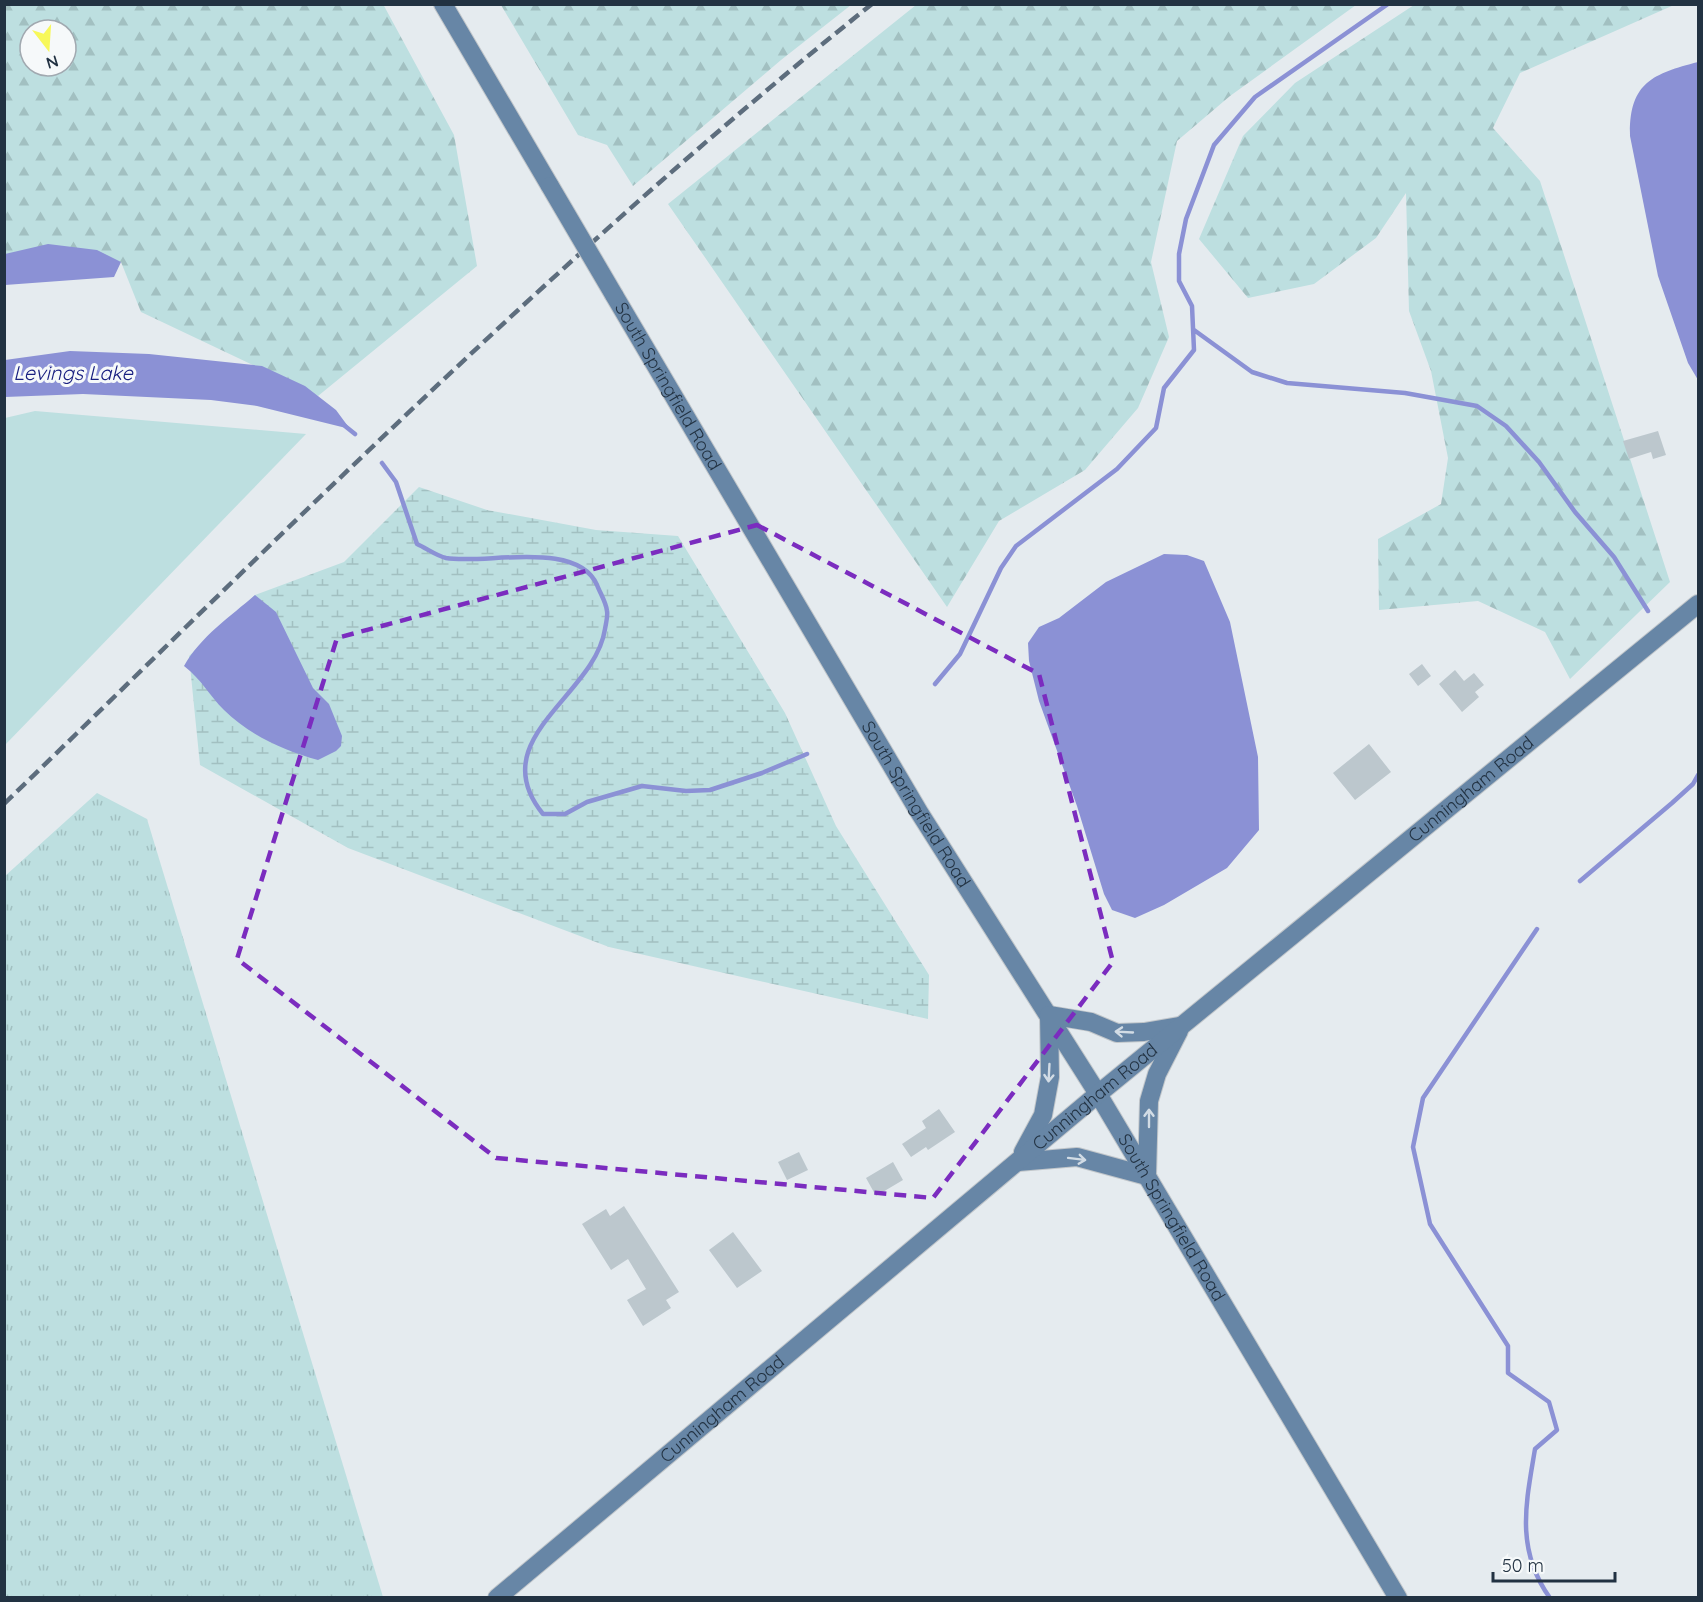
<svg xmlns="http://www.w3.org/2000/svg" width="1703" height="1602" font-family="Quicksand,sans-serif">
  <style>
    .grass { fill: url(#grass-tufts) }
    .forest { fill: url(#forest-firs); fill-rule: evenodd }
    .wetland { fill: url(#wetland-marsh) }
    .green { fill: #bddfe0 }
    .water { fill: #8b91d5 }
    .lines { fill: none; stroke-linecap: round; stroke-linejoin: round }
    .stream { stroke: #8b91d5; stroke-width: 4.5 }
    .building { fill: #bcc7cd }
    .major-casing { stroke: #c1c6ca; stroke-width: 20 }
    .major { stroke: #6786a6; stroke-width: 18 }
    .rail { stroke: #5d6d7d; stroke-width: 4.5; stroke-dasharray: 12 6; stroke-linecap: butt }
    .major-bridge-casing { stroke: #c1c6ca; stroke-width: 20; stroke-linecap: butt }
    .major-bridge { stroke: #6786a6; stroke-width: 18 }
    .oneway { stroke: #d2dce5 }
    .marked { fill: none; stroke: #7b2cbf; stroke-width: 4.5; stroke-dasharray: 12 8; stroke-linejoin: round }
    .labels { text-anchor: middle; stroke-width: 6; stroke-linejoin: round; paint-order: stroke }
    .street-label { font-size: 18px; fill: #223242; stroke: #f6f9fa }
    .water-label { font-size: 20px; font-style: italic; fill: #192081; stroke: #f6f9fa }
  </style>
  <defs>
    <pattern id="grass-tufts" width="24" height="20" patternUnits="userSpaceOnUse" patternTransform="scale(1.5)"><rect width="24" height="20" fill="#bddfe0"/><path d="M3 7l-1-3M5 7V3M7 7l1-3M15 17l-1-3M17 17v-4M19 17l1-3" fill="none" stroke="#a2c0c1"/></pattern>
    <pattern id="forest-firs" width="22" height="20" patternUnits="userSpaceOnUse" patternTransform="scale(1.5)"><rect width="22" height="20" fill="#bddfe0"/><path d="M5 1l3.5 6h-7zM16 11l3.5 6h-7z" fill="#a2c0c1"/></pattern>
    <pattern id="wetland-marsh" width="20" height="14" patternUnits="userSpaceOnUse" patternTransform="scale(1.5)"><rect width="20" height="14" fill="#bddfe0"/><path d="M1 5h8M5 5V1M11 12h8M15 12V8" fill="none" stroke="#a2c0c1"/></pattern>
  </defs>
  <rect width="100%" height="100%" fill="#e5ebef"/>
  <path class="grass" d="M 97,793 L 147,819 L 383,1597 L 5,1597 L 5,876 Z"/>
  <path class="forest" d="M 383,4 L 454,135 L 477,266 L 318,396 L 141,312 L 121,262 L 5,256 L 5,5 ZM 30,30 L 66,30 L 66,66 L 30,66 Z
    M 501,5 L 851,5 L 781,60 L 633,186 L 607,145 L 578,135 Z
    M 916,5 L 1356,5 L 1230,96 L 1177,141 L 1151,262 L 1169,337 L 1138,408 L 1085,470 L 999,521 L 947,607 L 668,204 Z
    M 1414,5 L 1674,5 L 1520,73 L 1493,128 L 1540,181 L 1670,582 L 1570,679 L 1545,632 L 1478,601 L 1379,610 L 1378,539 L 1441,504 L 1448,458 L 1431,371 L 1409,311 L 1406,193 L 1376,238 L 1314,284 L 1248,298 L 1199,239 L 1243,136 L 1295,83 Z"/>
  <path class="wetland" d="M 419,487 L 487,510 L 596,530 L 678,536 L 785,713 L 836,826 L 929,975 L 928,1019 L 609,947 L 348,848 L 200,765 L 189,656 L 255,595 L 344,562 Z"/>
  <path class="green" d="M 35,411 L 306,434 L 5,745 L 5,418 Z"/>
  <path class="water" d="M 1698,62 L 1698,380 L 1688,363 L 1658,276 L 1630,136 C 1629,83 1652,74 1698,62 Z
    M 48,244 L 97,250 L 121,262 L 114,277 L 5,285 L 5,254 Z
    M 70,351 L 149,354 L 262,366 L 305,386 L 336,410 L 350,429 L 257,406 L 211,400 L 83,394 L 5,397 L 5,360 Z
    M 1164,554 L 1187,555 L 1204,561 L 1230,622 L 1258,757 L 1259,830 L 1227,868 L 1164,905 L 1135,918 L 1112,910 L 1104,894 L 1077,806 L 1039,701 L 1029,661 L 1028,643 L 1039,627 L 1059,618 L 1106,582 Z
    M 255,595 L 276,612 L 313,688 L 329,704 L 342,736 L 341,746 L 336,751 L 318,760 C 285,751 249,735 224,710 C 209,695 202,680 184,666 C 200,637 231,616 255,595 Z"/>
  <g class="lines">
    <path class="stream" d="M 1194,330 L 1252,372 L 1287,383 L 1405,393 L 1477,406 L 1506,426 L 1539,462 L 1575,512 L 1614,557 L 1648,611
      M 345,426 L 355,434
      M 382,463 L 396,482 L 417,544 C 426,548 437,556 446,558 C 484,565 577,539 597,585 C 600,593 606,602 607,611 C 608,616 606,623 605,629 C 595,696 482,739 543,814 L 565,814 L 587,802 L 642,786 L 686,791 L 710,790 L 762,773 L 807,754
      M 935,684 L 960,654 L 1001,568 L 1016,546 L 1117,469 L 1156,428 L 1164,388 L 1194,350 L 1192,306 L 1179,281 L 1179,254 L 1186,219 L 1214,145 L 1255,97 L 1388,4
      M 1580,881 L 1672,803 L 1693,784 L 1698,775
      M 1537,929 L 1423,1098 L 1413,1147 L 1430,1224 L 1508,1346 L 1508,1373 L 1549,1402 L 1557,1430 L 1535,1449 C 1526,1503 1515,1549 1550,1598"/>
  </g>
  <path class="building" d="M 1658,431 L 1666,455 L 1653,459 L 1651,452 L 1629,459 L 1623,441 Z
    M 1422,664 L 1431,676 L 1418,686 L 1409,674 Z
    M 1455,670 L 1464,681 L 1474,673 L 1484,685 L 1475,692 L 1479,697 L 1462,712 L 1439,684 Z
    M 1369,744 L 1391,772 L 1355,800 L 1333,773 Z
    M 939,1109 L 955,1132 L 928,1150 L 926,1147 L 911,1157 L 902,1144 L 926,1128 L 922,1121 Z
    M 799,1152 L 808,1170 L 787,1180 L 778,1162 Z
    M 893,1162 L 903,1180 L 876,1196 L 866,1178 Z
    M 624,1206 L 679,1292 L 666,1300 L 671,1308 L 643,1326 L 627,1300 L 646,1289 L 628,1259 L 611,1270 L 582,1224 L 606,1209 L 610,1216 Z
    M 733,1232 L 762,1271 L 737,1288 L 709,1250 Z"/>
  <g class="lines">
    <defs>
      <g id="major">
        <path d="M 443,4 L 550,186"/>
        <path id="s1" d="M 614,295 L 919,812 L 1098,1094 L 1398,1598"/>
        <path d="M 1023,1152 L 1043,1115 L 1050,1077 L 1049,1015 L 1091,1022 L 1117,1033 L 1144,1032 L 1179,1026"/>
        <path d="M 1018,1162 L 1077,1157 L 1147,1176"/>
        <path d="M 1147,1176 L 1149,1101 L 1157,1074 L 1179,1031"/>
        <path id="s2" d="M 497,1598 L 1098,1094 L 1698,604"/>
      </g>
    </defs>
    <use href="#major" class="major-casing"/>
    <use href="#major" class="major"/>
    <path class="rail" d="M 4,804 C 287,530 564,250 872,4"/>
    <defs>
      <path id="major-bridge" d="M 550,186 L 614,295"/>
    </defs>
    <use href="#major-bridge" class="major-bridge-casing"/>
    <use href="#major-bridge" class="major-bridge"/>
  </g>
  <defs><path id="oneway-shaft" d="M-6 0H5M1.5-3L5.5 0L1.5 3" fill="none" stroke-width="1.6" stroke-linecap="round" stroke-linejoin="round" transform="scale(1.5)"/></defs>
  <g class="oneway">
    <use href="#oneway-shaft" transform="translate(1124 1032) rotate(-177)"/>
    <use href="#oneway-shaft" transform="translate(1049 1073) rotate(93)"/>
    <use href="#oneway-shaft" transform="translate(1149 1118) rotate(-90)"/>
    <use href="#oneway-shaft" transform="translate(1077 1159) rotate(7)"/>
  </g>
  <path class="marked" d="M 757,525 L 1039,674 L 1113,962 L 933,1198 L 496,1158 L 237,959 L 337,638 Z"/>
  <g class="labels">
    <g class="street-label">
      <text dy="6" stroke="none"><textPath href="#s1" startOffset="106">South Springfield Road</textPath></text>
      <text dy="6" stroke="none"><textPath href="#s2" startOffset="1266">Cunningham Road</textPath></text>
      <text dy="6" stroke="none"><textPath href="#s1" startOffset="592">South Springfield Road</textPath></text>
      <text dy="6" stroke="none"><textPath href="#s2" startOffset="780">Cunningham Road</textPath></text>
      <text dy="6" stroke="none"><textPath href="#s1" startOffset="1078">South Springfield Road</textPath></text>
      <text dy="6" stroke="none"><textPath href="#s2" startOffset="294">Cunningham Road</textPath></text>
    </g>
    <g class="water-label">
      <text x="73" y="380">Levings Lake</text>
    </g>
  </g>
  <rect width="1703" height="1602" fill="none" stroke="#223242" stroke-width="12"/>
  <g transform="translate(48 48) rotate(163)"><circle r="28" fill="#f6f9fa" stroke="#a1a9b0" stroke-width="1.5"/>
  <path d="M0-4.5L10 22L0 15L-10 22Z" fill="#f7f859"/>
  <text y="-9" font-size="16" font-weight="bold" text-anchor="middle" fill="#223242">N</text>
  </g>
  <path d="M1493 1572v9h122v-9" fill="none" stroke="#223242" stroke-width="3"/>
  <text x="1502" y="1572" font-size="18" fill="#223242" stroke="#f6f9fa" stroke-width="4.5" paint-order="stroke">50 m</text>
</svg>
